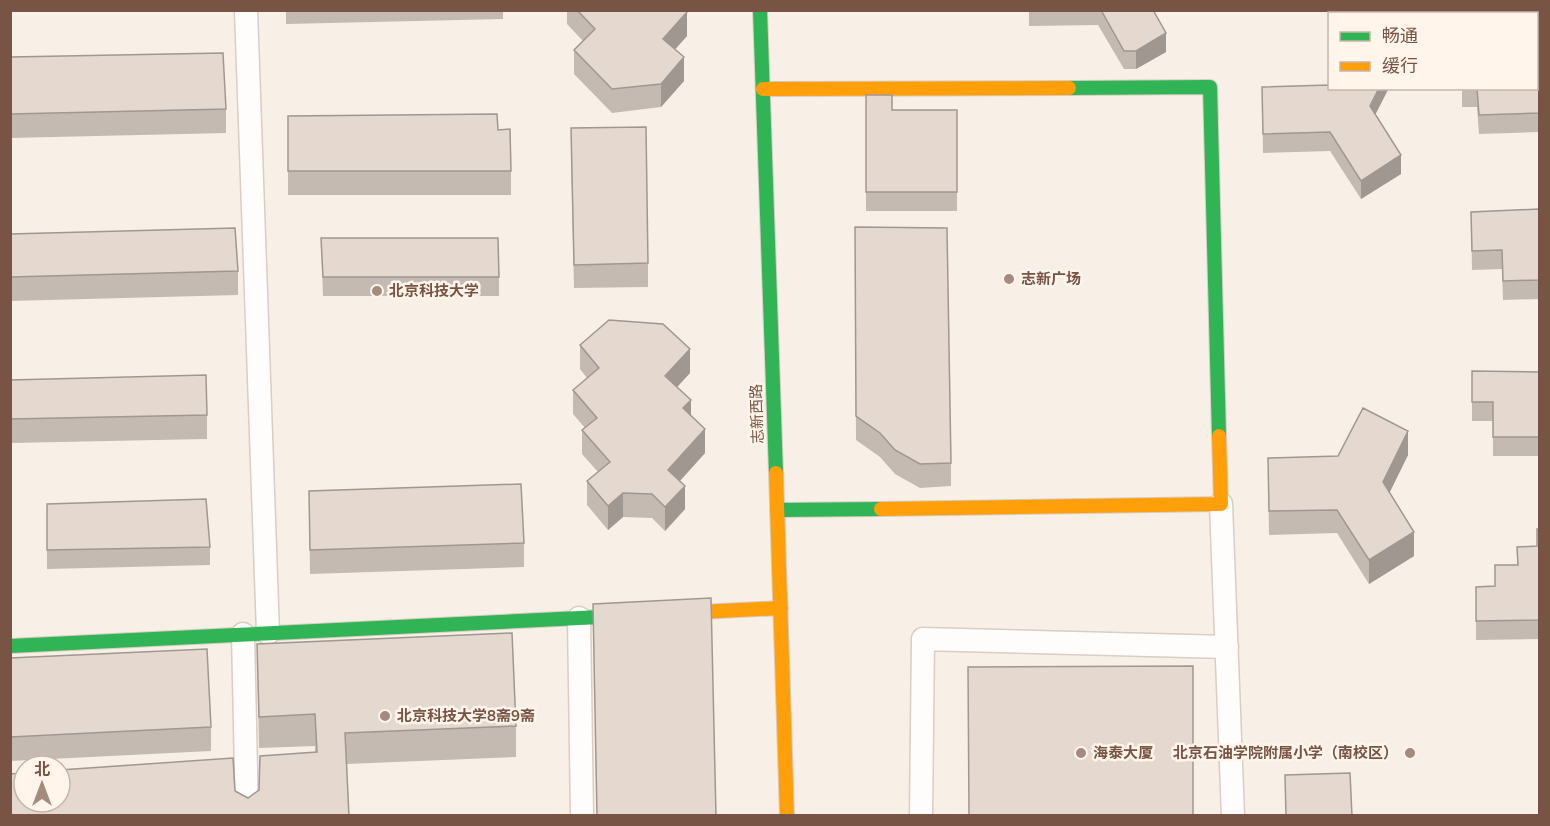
<svg xmlns="http://www.w3.org/2000/svg" width="1550" height="826" font-family="Mulish,'Noto Sans SC',sans-serif">
  <style>
    .lines { fill: none; stroke-linecap: round; stroke-linejoin: round }
    .street-casing { stroke: #d9cdc5; stroke-width: 25 }
    .fast-casing { stroke: #d8ccc3; stroke-width: 16 }
    .slow-casing { stroke: #d8ccc3; stroke-width: 16 }
    .street { stroke: #fefdfb; stroke-width: 22 }
    .fast { stroke: #30b455; stroke-width: 14 }
    .slow { stroke: #ff9f0a; stroke-width: 14 }
    .wall { fill: #c4bab2 }
    .shaded-wall { fill: #a09791 }
    .building { fill: #e4d8cf; stroke: #a09791; stroke-width: 1.5 }
    .poi-dot { fill: #a58b7e; stroke: #fff5ea; stroke-width: 2 }
    .labels { text-anchor: middle; stroke-width: 5; stroke-linejoin: round; paint-order: stroke }
    .poi-label { font-size: 15px; font-weight: bold; fill: #785445; stroke: #fff5ea; text-anchor: start }
    .street-label { font-size: 15px; fill: #785445; stroke: #fff5ea }
  </style>
  <rect width="100%" height="100%" fill="#f8f0e7"/>
  <g class="lines">
    <defs>
      <path id="street" d="M 246,10 L 268,633
        M 1221,504 L 1233,816
        M 579,618 L 582,816
        M 243,634 L 247,816
        M 921,816 L 923,639 L 1227,647"/>
      <path id="fast" d="M 760,10 L 776,473
        M 1069,88 L 1210,87 L 1219,436
        M 777,510 L 881,509
        M 10,646 L 641,615"/>
      <path id="slow" d="M 763,89 L 1069,88
        M 776,473 L 787,816
        M 881,509 L 1221,504 L 1219,436
        M 641,615 L 781,608"/>
    </defs>
    <use href="#street" class="street-casing"/>
    <use href="#fast" class="fast-casing"/>
    <use href="#slow" class="slow-casing"/>
    <use href="#street" class="street"/>
    <use href="#fast" class="fast"/>
    <use href="#slow" class="slow"/>
  </g>
  <path class="wall" d="M 286,10 L 503,10 L 503,19 L 286,24 Z
    M 567,10 L 685,10 L 687,36 L 675,49 L 684,81 L 661,107 L 612,113 L 574,74 L 574,50 L 583,41 L 567,24 Z
    M 1029,10 L 1153,10 L 1166,52 L 1136,69 L 1124,69 L 1098,25 L 1029,26 Z
    M 1539,48 L 1539,132 L 1479,134 L 1477,107 L 1462,107 L 1462,88 L 1536,88 Z
    M 10,57 L 226,109 L 226,133 L 10,138 Z
    M 1262,87 L 1375,115 L 1401,174 L 1361,199 L 1330,151 L 1263,153 Z
    M 866,95 L 892,110 L 957,110 L 957,211 L 866,211 Z
    M 288,116 L 498,130 L 511,171 L 511,195 L 288,195 Z
    M 571,152 L 648,263 L 648,287 L 574,288 Z
    M 1539,209 L 1539,299 L 1503,300 L 1502,269 L 1472,270 L 1471,212 Z
    M 855,227 L 951,463 L 951,486 L 920,488 L 895,474 L 880,457 L 856,440 Z
    M 10,234 L 238,271 L 238,295 L 10,301 Z
    M 321,238 L 499,277 L 499,296 L 323,296 Z
    M 580,345 L 690,373 L 677,387 L 691,416 L 705,453 L 680,481 L 685,509 L 665,531 L 652,518 L 623,517 L 608,530 L 587,505 L 587,481 L 598,472 L 582,454 L 582,430 L 585,428 L 573,414 L 573,390 L 587,378 L 580,369 Z
    M 1472,371 L 1539,372 L 1539,456 L 1493,456 L 1493,421 L 1472,421 Z
    M 10,380 L 207,415 L 207,439 L 10,443 Z
    M 1408,455 L 1389,493 L 1414,556 L 1369,584 L 1337,533 L 1269,535 L 1268,458 Z
    M 309,491 L 524,543 L 524,567 L 310,574 Z
    M 47,504 L 210,547 L 210,565 L 47,569 Z
    M 1539,529 L 1539,639 L 1476,640 L 1476,587 L 1495,586 L 1537,546 Z
    M 593,604 L 716,816 L 597,816 Z
    M 257,644 L 516,726 L 516,757 L 347,764 L 349,816 L 10,816 L 235,791 L 248,798 L 315,752 L 315,746 L 259,748 Z
    M 10,658 L 211,727 L 211,751 L 10,761 Z"/>
  <path class="shaded-wall" d="M 687,12 L 687,36 L 663,63 L 663,39 Z
    M 1166,33 L 1166,52 L 1136,69 L 1136,51 Z
    M 684,57 L 684,81 L 661,107 L 661,84 Z
    M 1379,88 L 1389,88 L 1370,125 L 1370,106 Z
    M 1401,155 L 1401,174 L 1361,199 L 1361,181 Z
    M 690,349 L 690,373 L 665,400 L 665,376 Z
    M 691,400 L 691,424 L 683,408 Z
    M 705,429 L 705,453 L 668,494 L 668,470 Z
    M 1408,431 L 1408,455 L 1383,506 L 1383,482 Z
    M 685,486 L 685,509 L 665,531 L 665,507 Z
    M 623,493 L 623,517 L 608,530 L 608,506 Z
    M 1414,532 L 1414,556 L 1369,584 L 1369,560 Z"/>
  <path class="building" d="M 577,10 L 685,10 L 687,12 L 663,39 L 684,57 L 661,84 L 612,89 L 574,50 L 595,29 Z
    M 1101,10 L 1153,10 L 1166,33 L 1136,51 L 1124,51 Z
    M 1536,48 L 1539,48 L 1539,113 L 1479,115 L 1477,88 L 1536,88 Z
    M 223,53 L 226,109 L 10,114 L 10,57 Z
    M 1329,85 L 1329,88 L 1379,88 L 1370,106 L 1401,155 L 1361,181 L 1330,132 L 1263,134 L 1262,87 Z
    M 866,95 L 892,95 L 892,110 L 957,110 L 957,192 L 866,192 Z
    M 497,114 L 498,130 L 510,129 L 511,171 L 288,171 L 288,116 Z
    M 646,127 L 648,263 L 574,265 L 571,128 Z
    M 1539,209 L 1539,280 L 1503,281 L 1502,250 L 1472,251 L 1471,212 Z
    M 855,227 L 947,228 L 951,463 L 920,464 L 895,450 L 880,433 L 856,416 Z
    M 235,228 L 238,271 L 10,277 L 10,234 Z
    M 321,238 L 498,238 L 499,277 L 323,277 Z
    M 609,320 L 663,324 L 690,349 L 665,376 L 691,400 L 683,408 L 705,429 L 668,470 L 685,486 L 665,507 L 652,494 L 623,493 L 608,506 L 587,481 L 610,462 L 582,430 L 597,418 L 573,390 L 599,368 L 580,345 Z
    M 1472,371 L 1539,372 L 1539,437 L 1493,437 L 1493,402 L 1472,402 Z
    M 206,375 L 207,415 L 10,419 L 10,380 Z
    M 1363,408 L 1408,431 L 1383,482 L 1414,532 L 1369,560 L 1337,510 L 1269,511 L 1268,458 L 1338,456 Z
    M 521,484 L 524,543 L 310,550 L 309,491 Z
    M 206,499 L 210,547 L 47,550 L 47,504 Z
    M 1537,529 L 1539,529 L 1539,620 L 1476,621 L 1476,587 L 1495,586 L 1495,565 L 1518,565 L 1517,547 L 1537,546 Z
    M 711,598 L 716,816 L 597,816 L 593,604 Z
    M 512,633 L 516,726 L 345,733 L 349,816 L 10,816 L 10,774 L 24,773 L 24,802 L 60,802 L 60,770 L 233,758 L 235,791 L 248,798 L 259,790 L 260,756 L 317,752 L 315,714 L 259,717 L 257,644 Z
    M 207,649 L 211,727 L 10,737 L 10,658 Z
    M 1193,666 L 1193,816 L 969,816 L 968,667 Z
    M 1350,773 L 1352,816 L 1286,816 L 1285,775 Z"/>
  <g class="poi-dot">
    <circle cx="1009" cy="279" r="6"/>
    <circle cx="377" cy="291" r="6"/>
    <circle cx="385" cy="716" r="6"/>
    <circle cx="1081" cy="753" r="6"/>
    <circle cx="1410" cy="753" r="6"/>
  </g>
  <g class="labels">
    <g class="poi-label">
      <text x="1021" y="284">志新广场</text>
      <text x="389" y="296">北京科技大学</text>
      <text x="397" y="721">北京科技大学8斋9斋</text>
      <text x="1093" y="758">海泰大厦</text>
      <text x="1398" y="758" text-anchor="end">北京石油学院附属小学（南校区）</text>
    </g>
    <g class="street-label">
      <text transform="translate(757 414) rotate(-92)" y="5">志新西路</text>
    </g>
  </g>
  <rect width="1550" height="826" fill="none" stroke="#785445" stroke-width="24"/>
  <rect x="1328" y="12" width="210" height="78" fill="#fff5ea" stroke="#c9b5a8" stroke-width="1.5"/>
  <rect x="1340" y="32" width="30" height="9" fill="#30b455" stroke="#c9b5a8" stroke-width="1.5"/>
  <text x="1382" y="42" font-size="18" fill="#785445">畅通</text>
  <rect x="1340" y="62" width="30" height="9" fill="#ff9f0a" stroke="#c9b5a8" stroke-width="1.5"/>
  <text x="1382" y="72" font-size="18" fill="#785445">缓行</text>
  <g transform="translate(42 784)"><circle r="28" fill="#fff5ea" stroke="#c9b5a8" stroke-width="1.5"/>
  <path d="M0-4.5L10 22L0 15L-10 22Z" fill="#a58b7e"/>
  <text y="-9" font-size="16" font-weight="bold" text-anchor="middle" fill="#785445">北</text>
  </g>
</svg>
